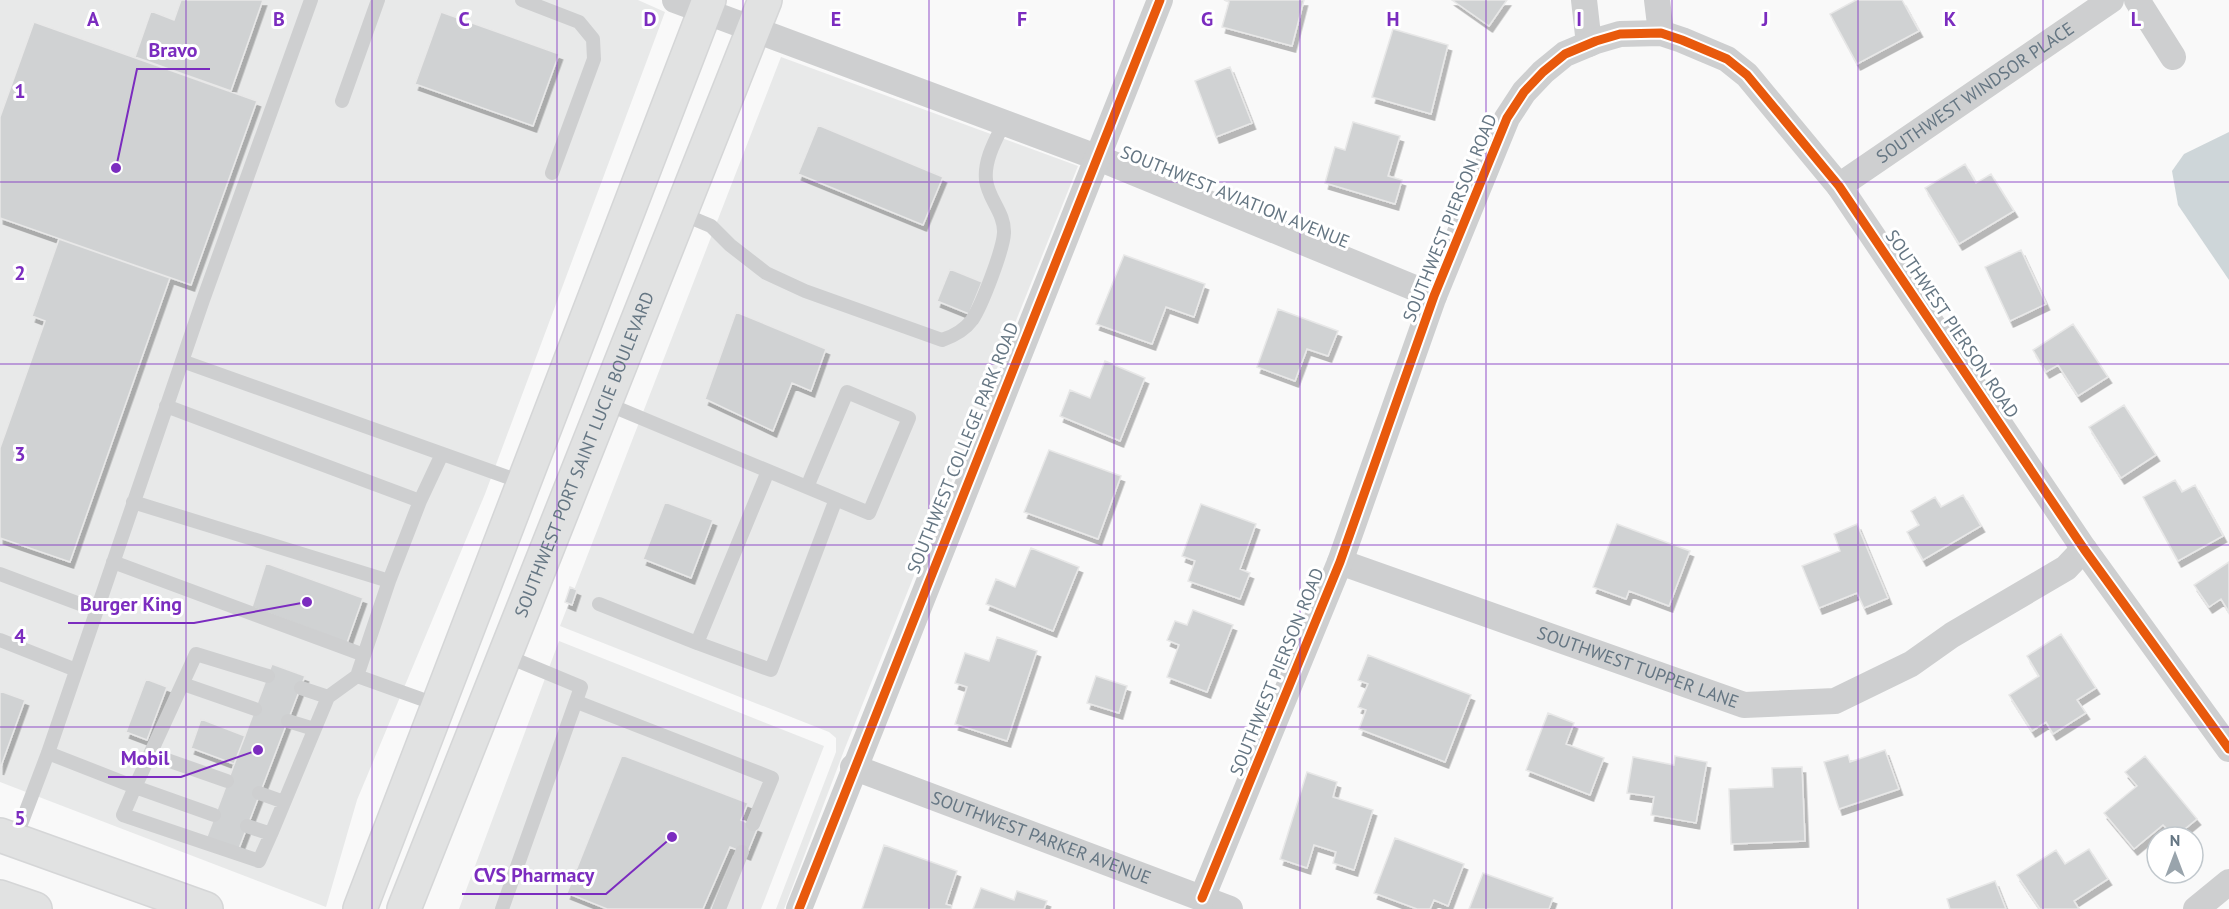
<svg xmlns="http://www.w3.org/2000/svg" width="2229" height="909" font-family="'PT Sans',sans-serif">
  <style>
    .built { fill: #e8e9e9 }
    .water { fill: #ced6d9 }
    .building { fill: #d0d2d3; stroke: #e8e8e8; stroke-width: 1.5; filter: url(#shadow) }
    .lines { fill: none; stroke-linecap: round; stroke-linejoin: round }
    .primary-casing { stroke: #d5d6d7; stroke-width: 36 }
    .lane { stroke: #cecfd0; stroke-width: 14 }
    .street { stroke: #cecfd0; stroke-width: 26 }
    .primary { stroke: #e1e2e2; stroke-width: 33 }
    .cycleway-casing { stroke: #fff; stroke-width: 13 }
    .cycleway { stroke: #e8590c; stroke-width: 9 }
    .grid { fill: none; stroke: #7b2cbf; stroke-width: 1.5; stroke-opacity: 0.55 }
    .labels { text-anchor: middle; stroke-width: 6; stroke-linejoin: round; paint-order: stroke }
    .street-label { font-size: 18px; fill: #657683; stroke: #fff }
    .grid-label { font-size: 20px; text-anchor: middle; font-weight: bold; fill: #7b2cbf; stroke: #fff; stroke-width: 6; stroke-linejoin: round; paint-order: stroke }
    .leader { fill: none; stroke: #7b2cbf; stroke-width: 2 }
    .callout-dot { fill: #7b2cbf; stroke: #fff; stroke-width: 2 }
    .callout-label { font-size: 20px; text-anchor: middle; font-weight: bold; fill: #7b2cbf; stroke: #fff; stroke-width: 6; stroke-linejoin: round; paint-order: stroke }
  </style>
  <defs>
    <filter id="shadow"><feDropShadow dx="3.5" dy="6" stdDeviation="0" flood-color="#0004"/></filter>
  </defs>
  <rect width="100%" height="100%" fill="#f9f9f9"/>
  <path class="built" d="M 0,0 L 638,0 L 665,12 L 485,494 L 357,800 L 326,907 L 0,782 Z
    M 781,57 L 1078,166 L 845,748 L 784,909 L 776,909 L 836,752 L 836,738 L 829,732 L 560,626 Z
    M 559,641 L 824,746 L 761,909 L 459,909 Z"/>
  <path class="water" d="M 2229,132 L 2229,280 L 2178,205 L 2172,171 L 2184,154 Z"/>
  <path class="building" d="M 181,0 L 263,0 L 231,91 L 135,57 L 151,11 L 174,20 Z
    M 1224,0 L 1304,0 L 1292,46 L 1222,27 L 1229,2 Z
    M 1452,0 L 1507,0 L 1489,26 Z
    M 1856,0 L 1902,0 L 1919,31 L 1857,64 L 1830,14 Z
    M 441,12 L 559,54 L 533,126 L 415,84 Z
    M 34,22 L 257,101 L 191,285 L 0,218 L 0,117 Z
    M 1393,29 L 1448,45 L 1431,114 L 1372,97 Z
    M 1230,67 L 1252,123 L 1216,137 L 1195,81 Z
    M 1353,122 L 1400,136 L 1388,176 L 1402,180 L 1395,204 L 1325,183 L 1335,147 L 1345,150 Z
    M 818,125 L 943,177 L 923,225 L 798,174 Z
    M 1965,164 L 1976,183 L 1991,174 L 2014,211 L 1959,244 L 1925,188 Z
    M 59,239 L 170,278 L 70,562 L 0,538 L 0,448 L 45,321 L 32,316 Z
    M 2021,250 L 2046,304 L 2010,321 L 1985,267 Z
    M 1124,255 L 1205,284 L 1194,317 L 1166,307 L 1152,344 L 1096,324 Z
    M 950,269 L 982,282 L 969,314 L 937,301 Z
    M 1278,309 L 1338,331 L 1328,356 L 1307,349 L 1295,381 L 1257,367 Z
    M 736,312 L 826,349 L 811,391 L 792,383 L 773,431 L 705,399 Z
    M 2073,324 L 2108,377 L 2078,396 L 2058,365 L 2046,372 L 2033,350 Z
    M 1105,361 L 1145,378 L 1120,441 L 1060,416 L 1070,390 L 1090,398 Z
    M 2124,405 L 2156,455 L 2121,478 L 2089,427 Z
    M 1049,450 L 1121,476 L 1098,539 L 1024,512 Z
    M 2175,480 L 2182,492 L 2195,485 L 2223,536 L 2178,561 L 2143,497 Z
    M 1963,495 L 1981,526 L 1923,560 L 1907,532 L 1919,525 L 1911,511 L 1935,497 L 1941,507 Z
    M 665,502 L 713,520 L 691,578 L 643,559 Z
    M 1201,504 L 1256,524 L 1240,569 L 1250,573 L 1240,599 L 1188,581 L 1195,561 L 1182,556 Z
    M 1617,524 L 1690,551 L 1669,606 L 1629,591 L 1626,599 L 1593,587 Z
    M 1857,524 L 1888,598 L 1864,608 L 1857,593 L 1819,608 L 1802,566 L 1840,551 L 1834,534 Z
    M 1031,548 L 1079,567 L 1053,631 L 986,604 L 996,579 L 1015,587 Z
    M 2229,562 L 2229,612 L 2221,599 L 2209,607 L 2194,585 Z
    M 266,563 L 363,598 L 347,643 L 252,607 Z
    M 570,587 L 577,590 L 572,605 L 565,602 Z
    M 1193,610 L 1233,625 L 1207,692 L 1167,677 L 1179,645 L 1167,640 L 1175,621 L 1187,625 Z
    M 2061,634 L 2096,688 L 2077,700 L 2086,713 L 2053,734 L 2046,722 L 2032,731 L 2009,695 L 2039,676 L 2027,656 Z
    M 997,637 L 1037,651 L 1007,741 L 955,724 L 967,687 L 955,683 L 965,653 L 989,661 Z
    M 1368,655 L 1471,695 L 1445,762 L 1359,729 L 1366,710 L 1358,707 L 1368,684 L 1358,680 Z
    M 272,664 L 305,676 L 238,851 L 206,839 Z
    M 1096,676 L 1127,686 L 1119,713 L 1087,703 Z
    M 146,679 L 167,687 L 147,740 L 126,732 Z
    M 0,691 L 25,700 L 0,769 Z
    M 1548,713 L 1574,723 L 1566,744 L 1604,758 L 1590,795 L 1526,770 Z
    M 201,719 L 245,736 L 234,764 L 191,748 Z
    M 1885,750 L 1899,789 L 1839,809 L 1824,762 L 1848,755 L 1850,762 Z
    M 622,755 L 748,803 L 741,820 L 758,827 L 747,854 L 730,847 L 703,909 L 607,909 L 567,893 Z
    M 1675,756 L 1707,762 L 1696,823 L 1651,815 L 1654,797 L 1627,793 L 1633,757 L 1674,765 Z
    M 2145,756 L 2197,819 L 2175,837 L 2163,825 L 2134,849 L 2104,813 L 2137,786 L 2125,772 Z
    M 1802,767 L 1805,841 L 1731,844 L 1729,789 L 1773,787 L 1772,768 Z
    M 1307,772 L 1337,782 L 1333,797 L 1373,810 L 1354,870 L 1333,863 L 1336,852 L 1314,845 L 1307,868 L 1280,859 Z
    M 1395,838 L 1464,864 L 1448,906 L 1434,900 L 1430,909 L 1417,909 L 1374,893 Z
    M 884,845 L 957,871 L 946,904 L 952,906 L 951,909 L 862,909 Z
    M 2089,849 L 2108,879 L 2074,901 L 2079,909 L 2040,909 L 2017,875 L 2056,850 L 2065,864 Z
    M 1483,873 L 1553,898 L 1549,909 L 1469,909 Z
    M 1995,881 L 2006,909 L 1950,909 L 1947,899 Z
    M 981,888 L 1014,900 L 1017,891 L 1047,901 L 1044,909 L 973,909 Z"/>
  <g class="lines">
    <defs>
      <g id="primary">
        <path d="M 0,835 L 206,909"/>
        <path d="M 0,897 L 35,909"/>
        <path d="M 360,909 L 709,0"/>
        <path id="s4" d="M 404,909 L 765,0"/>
      </g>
    </defs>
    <use href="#primary" class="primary-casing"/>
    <path class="lane" d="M 522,0 L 579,22 L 593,39 L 594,59 L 552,173
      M 342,101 L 378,0
      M 680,213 L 711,226 L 730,245 L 766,273 L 805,291 L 942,340 C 954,336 964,331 972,320 C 982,305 1003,250 1004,233 C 1005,213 988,199 986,180 C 984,160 995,141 1004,123
      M 182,361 L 524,483
      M 605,403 L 869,513 L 909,418 L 847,392 L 807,487
      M 166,406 L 420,501 L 389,581
      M 768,471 L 697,643 L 771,670 L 836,499
      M 420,501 L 442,454
      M 133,502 L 389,581 L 357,676
      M 113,562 L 364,655
      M 0,574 L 96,610
      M 599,604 L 697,643
      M 0,640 L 76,670
      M 183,684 L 255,709
      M 301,688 L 328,697 L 357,676 L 438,705
      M 577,702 L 772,778 L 753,824
      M 288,721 L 314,729
      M 48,753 L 135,787 L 196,654 L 268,676
      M 150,754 L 227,781
      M 259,793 L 284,802
      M 214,815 L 135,787 L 123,815 L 259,861 L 271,834
      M 247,826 L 271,834 L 328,697
      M 15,840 L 48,753 L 203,300 L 311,0
      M 502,909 L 581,687 L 504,655
      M 719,909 L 742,852"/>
    <g class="street">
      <path d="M 675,0 L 1096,157 L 1434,296"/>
      <path d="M 1584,0 L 1589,44"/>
      <path d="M 1657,0 L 1661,33"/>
      <path d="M 2137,0 L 2173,57"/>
      <path id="s1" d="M 1839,186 L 2111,0"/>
      <path id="s2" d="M 1340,562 L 1744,705 L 1835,701 L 1911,664 L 1952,635 L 2066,568 L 2084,549"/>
      <path id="s3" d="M 853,767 L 1230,909"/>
      <path d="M 1202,898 L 1340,562 L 1434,296 L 1507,118 L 1524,92 L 1543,72 L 1565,54 L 1596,41 L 1620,34 L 1661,33 L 1682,40 L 1727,59 L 1747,75 L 1839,186 L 2084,549 L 2229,749"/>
      <path d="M 799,909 L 1160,0"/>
      <path d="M 2196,909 L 2229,882"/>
    </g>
    <use href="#primary" class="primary"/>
    <defs>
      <path id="cycleway" d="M 1202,898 L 1340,562 L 1434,296 L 1507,118 L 1524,92 L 1543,72 L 1565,54 L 1596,41 L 1620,34 L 1661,33 L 1682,40 L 1727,59 L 1747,75 L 1839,186 L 2084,549 L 2229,749
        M 799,909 L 1160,0"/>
    </defs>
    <use href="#cycleway" class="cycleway-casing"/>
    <use href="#cycleway" class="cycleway"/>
  </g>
  <path class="grid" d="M 186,0 L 186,909M 372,0 L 372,909M 557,0 L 557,909M 743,0 L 743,909M 929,0 L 929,909M 1114,0 L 1114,909M 1300,0 L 1300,909M 1486,0 L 1486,909M 1672,0 L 1672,909M 1858,0 L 1858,909M 2043,0 L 2043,909M 0,182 L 2229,182M 0,364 L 2229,364M 0,545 L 2229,545M 0,727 L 2229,727"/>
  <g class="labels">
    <g class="street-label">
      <text dy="6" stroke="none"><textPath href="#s1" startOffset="165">SOUTHWEST WINDSOR PLACE</textPath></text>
      <text transform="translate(1235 197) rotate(22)" y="6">SOUTHWEST AVIATION AVENUE</text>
      <text transform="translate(1450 218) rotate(-68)" y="6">SOUTHWEST PIERSON ROAD</text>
      <text transform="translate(1952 324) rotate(56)" y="6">SOUTHWEST PIERSON ROAD</text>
      <text transform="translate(963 448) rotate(-68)" y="6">SOUTHWEST COLLEGE PARK ROAD</text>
      <text dy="6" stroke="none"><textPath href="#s4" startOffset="489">SOUTHWEST PORT SAINT LUCIE BOULEVARD</textPath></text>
      <text dy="6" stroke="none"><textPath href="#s2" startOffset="316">SOUTHWEST TUPPER LANE</textPath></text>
      <text transform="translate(1277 672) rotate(-68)" y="6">SOUTHWEST PIERSON ROAD</text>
      <text dy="6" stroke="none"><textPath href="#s3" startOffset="201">SOUTHWEST PARKER AVENUE</textPath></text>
    </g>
  </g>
  <g class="grid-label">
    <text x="93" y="26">A</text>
    <text x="279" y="26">B</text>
    <text x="464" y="26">C</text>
    <text x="650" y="26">D</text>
    <text x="836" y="26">E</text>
    <text x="1022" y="26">F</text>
    <text x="1207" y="26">G</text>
    <text x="1393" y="26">H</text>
    <text x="1579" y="26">I</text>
    <text x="1765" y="26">J</text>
    <text x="1950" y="26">K</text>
    <text x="2136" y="26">L</text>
    <text x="20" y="98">1</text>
    <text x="20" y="280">2</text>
    <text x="20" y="461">3</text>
    <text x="20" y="643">4</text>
    <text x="20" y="825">5</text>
  </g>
  <path class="leader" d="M116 168L137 69H210M307 602L194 623H68M258 750L181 777H108M672 837L606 894H462"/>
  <g class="callout-dot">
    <circle cx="116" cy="168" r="6"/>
    <circle cx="307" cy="602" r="6"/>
    <circle cx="258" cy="750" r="6"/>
    <circle cx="672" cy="837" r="6"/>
  </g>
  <g class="callout-label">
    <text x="173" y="57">Bravo</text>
    <text x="131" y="611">Burger King</text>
    <text x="145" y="765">Mobil</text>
    <text x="534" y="882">CVS Pharmacy</text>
  </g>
  <g transform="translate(2175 855)"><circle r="28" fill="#ffffff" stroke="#c1c8cd" stroke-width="1.5"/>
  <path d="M0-4.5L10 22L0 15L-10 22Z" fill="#99a4ac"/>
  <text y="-9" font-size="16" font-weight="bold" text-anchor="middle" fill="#657683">N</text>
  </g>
</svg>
